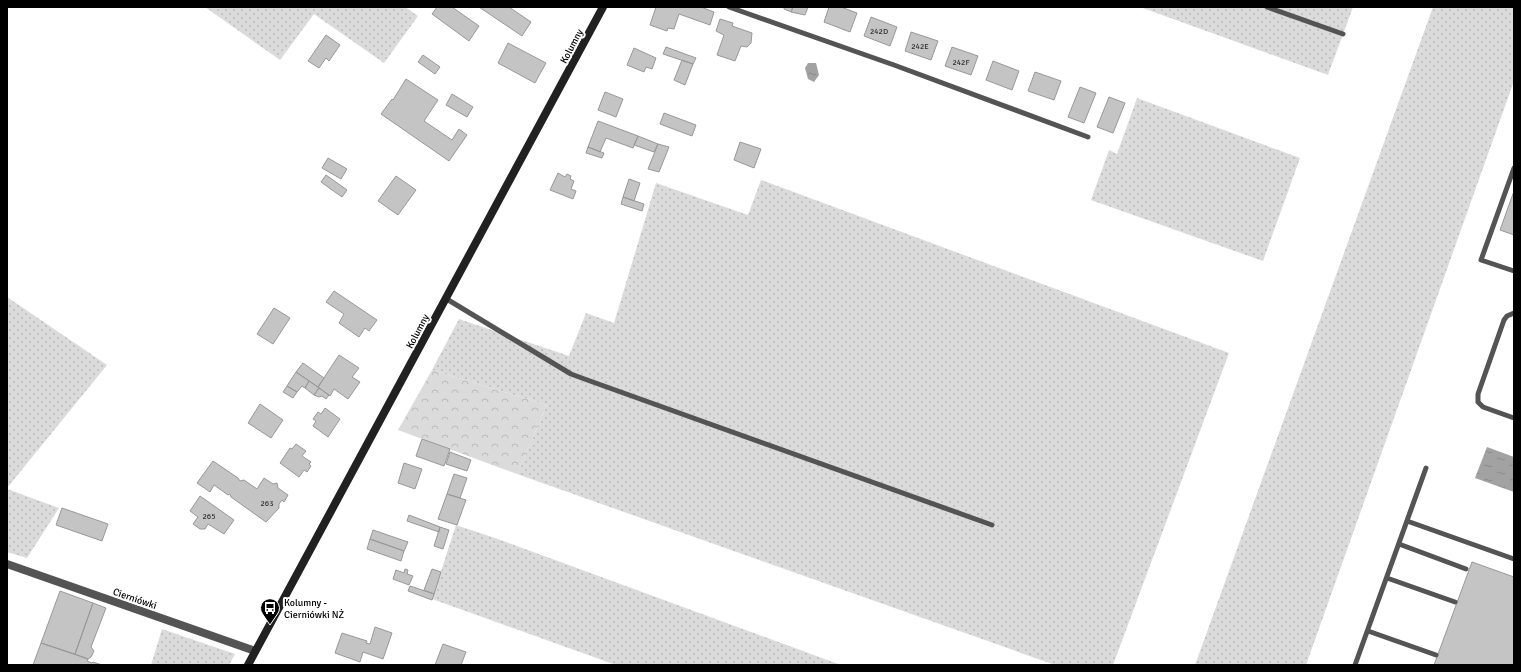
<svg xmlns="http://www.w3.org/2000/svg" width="1521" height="672" font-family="Signika,sans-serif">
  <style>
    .grass { fill: url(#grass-dots) }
    .forest { fill: url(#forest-crowns) }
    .water { fill: url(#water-ripples) }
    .building { fill: #c4c4c4; stroke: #989898 }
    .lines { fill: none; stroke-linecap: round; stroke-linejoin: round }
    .lane { stroke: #545454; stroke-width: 5 }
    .street { stroke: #545454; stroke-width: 8 }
    .secondary { stroke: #212121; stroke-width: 8 }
    .labels { text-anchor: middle; stroke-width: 4; stroke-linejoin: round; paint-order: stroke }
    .number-label { font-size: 8px; fill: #313131 }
    .street-label { font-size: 10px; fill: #000; stroke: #fff }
    .poi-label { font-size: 10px; fill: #000; stroke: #fff; text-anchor: start }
  </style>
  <defs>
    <pattern id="grass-dots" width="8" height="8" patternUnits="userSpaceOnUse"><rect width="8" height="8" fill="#dbdbdb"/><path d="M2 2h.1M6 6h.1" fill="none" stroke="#bababa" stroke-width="1.8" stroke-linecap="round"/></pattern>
    <pattern id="forest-crowns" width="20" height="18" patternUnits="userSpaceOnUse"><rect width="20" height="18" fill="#dbdbdb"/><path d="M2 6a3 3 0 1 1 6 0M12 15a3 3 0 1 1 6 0" fill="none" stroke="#bababa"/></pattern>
    <pattern id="water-ripples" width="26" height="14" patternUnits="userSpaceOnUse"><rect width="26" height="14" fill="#a2a2a2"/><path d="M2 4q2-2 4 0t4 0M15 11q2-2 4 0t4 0" fill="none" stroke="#8a8a8a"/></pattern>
  </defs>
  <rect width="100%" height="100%" fill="#fff"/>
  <path class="grass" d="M 205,7 L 405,7 L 418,16 L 384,63 L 314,14 L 280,60 Z
    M 1140,7 L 1353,7 L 1328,75 Z
    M 1433,7 L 1514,7 L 1514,81 L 1306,665 L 1195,665 Z
    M 1137,98 L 1300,158 L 1263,261 L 1091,200 L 1109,150 L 1117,154 Z
    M 761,180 L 1229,353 L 1113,665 L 1055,665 L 517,474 L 547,405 L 432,370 L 459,319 L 569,356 L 586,313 L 614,323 L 656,183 L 748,215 Z
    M 7,297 L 107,365 L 7,488 Z
    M 7,489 L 59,508 L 27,558 L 7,552 Z
    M 456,525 L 495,538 L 841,665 L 616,665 L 432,599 Z
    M 162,629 L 235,654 L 229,665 L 151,665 Z"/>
  <path class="forest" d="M 432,370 L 547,405 L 517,474 L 398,430 Z"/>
  <path class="water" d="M 808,63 L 816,63 L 819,75 L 814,82 L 808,79 L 805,68 Z
    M 1487,447 L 1514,457 L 1514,492 L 1475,478 Z"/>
  <path class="building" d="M 437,7 L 452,7 L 479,26 L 469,41 L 432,14 Z
    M 479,7 L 509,7 L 531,22 L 522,36 Z
    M 656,7 L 701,7 L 714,12 L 710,25 L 679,14 L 674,29 L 668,28 L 667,31 L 650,25 Z
    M 784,7 L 793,7 L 791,12 L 784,9 Z
    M 793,7 L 808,7 L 805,15 L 791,12 Z
    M 829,7 L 841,7 L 857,13 L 850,32 L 824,22 Z
    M 871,17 L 897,27 L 890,46 L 864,36 Z
    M 720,19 L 733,23 L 732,26 L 752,33 L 751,43 L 747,47 L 741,46 L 735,61 L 717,55 L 724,35 L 716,31 Z
    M 911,32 L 938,41 L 931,60 L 905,51 Z
    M 326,35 L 340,45 L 329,61 L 326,58 L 319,68 L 308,61 Z
    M 508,43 L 546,63 L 535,83 L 498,63 Z
    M 666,47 L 696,58 L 693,64 L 663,54 Z
    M 952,47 L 978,56 L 971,75 L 945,66 Z
    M 634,48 L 656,58 L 652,69 L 646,67 L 644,72 L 627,65 Z
    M 423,55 L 440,67 L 435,74 L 418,62 Z
    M 682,60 L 693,64 L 685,85 L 674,80 Z
    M 993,61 L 1019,71 L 1012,90 L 986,80 Z
    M 1035,72 L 1061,81 L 1054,100 L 1028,91 Z
    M 406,79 L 438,100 L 424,121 L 452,140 L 459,129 L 467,135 L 449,161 L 381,114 L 392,99 L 393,100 Z
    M 1080,87 L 1096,93 L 1084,123 L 1068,117 Z
    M 605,92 L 623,99 L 616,117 L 598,110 Z
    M 452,94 L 473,107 L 467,117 L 446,105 Z
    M 1109,97 L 1125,103 L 1113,133 L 1097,127 Z
    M 664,113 L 696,125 L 692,136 L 660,124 Z
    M 598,121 L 638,136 L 633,148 L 606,138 L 600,152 L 588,147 Z
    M 638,136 L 658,144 L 654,152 L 634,145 Z
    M 740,142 L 761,149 L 754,168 L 734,160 Z
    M 658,144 L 669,147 L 659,172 L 648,169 Z
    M 588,147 L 604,153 L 602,158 L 586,153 Z
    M 328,158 L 347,169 L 341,179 L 322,168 Z
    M 558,173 L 565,177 L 567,174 L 571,176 L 570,179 L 574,181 L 571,189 L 576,191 L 573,199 L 550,190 Z
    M 326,175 L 347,190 L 342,197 L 321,182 Z
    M 396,176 L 416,190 L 398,215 L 378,201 Z
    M 629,179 L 640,183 L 634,201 L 623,197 Z
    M 1514,191 L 1514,235 L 1500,230 Z
    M 623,197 L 644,204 L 642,211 L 621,204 Z
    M 334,291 L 377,320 L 369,331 L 365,328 L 359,337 L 339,323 L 344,314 L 326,302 Z
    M 274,308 L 290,318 L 273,344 L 257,334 Z
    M 339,355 L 359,368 L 352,377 L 360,382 L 348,399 L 334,389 L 330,396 L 318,387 Z
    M 303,363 L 324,378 L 318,387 L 296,372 Z
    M 296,372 L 309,381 L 305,388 L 302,386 L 297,392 L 287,386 Z
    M 309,381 L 319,388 L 314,395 L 305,388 Z
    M 287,386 L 297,392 L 293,398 L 283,392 Z
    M 319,388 L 329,395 L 326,399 L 322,396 L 319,397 L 314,395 Z
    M 260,404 L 283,420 L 271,438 L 248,423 Z
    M 325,408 L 340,419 L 328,437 L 313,426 L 316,421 L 313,419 L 318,412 L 321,414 Z
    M 422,439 L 450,449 L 444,466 L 416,456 Z
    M 296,444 L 306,451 L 302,456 L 311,462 L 309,464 L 311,466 L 307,472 L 304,470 L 299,477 L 280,463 L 290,448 L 292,449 Z
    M 450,452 L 471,460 L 467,471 L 446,464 Z
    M 213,461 L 238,478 L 240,481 L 244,480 L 257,489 L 264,478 L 273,484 L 277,483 L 278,488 L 288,495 L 284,502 L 282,500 L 279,504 L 279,508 L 266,522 L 231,497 L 230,494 L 228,495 L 214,485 L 210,492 L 197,483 Z
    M 404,463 L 422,469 L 415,489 L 398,483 Z
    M 454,474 L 467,478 L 460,498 L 447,494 Z
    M 447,494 L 466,500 L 457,525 L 438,519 Z
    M 200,496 L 234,520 L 224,534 L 208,524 L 205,529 L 200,529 L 193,524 L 198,517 L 190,511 Z
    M 62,508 L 108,524 L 102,541 L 56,525 Z
    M 409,515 L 440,527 L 439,532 L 407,521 Z
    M 440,527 L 449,530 L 443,549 L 434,546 Z
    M 373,530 L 408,542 L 404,551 L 370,539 Z
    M 370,539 L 404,551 L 401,561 L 367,549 Z
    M 1472,562 L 1514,577 L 1514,665 L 1434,665 Z
    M 405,569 L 408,570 L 407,574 L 413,576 L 409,585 L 393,579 L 396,570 L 404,573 Z
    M 432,569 L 441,572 L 434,594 L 424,590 Z
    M 410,586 L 434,594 L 432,600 L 408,591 Z
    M 60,591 L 93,603 L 75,654 L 41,643 Z
    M 93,603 L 106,608 L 91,647 L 94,651 L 91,657 L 88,659 L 75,654 Z
    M 375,627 L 392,633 L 383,659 L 363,652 L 360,662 L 335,653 L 342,633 L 367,641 L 366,643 L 370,644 Z
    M 41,643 L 88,659 L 87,661 L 92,663 L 93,662 L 102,665 L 33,665 Z
    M 443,644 L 466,652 L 461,665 L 435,665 Z"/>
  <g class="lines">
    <path class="lane" d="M 729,7 L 894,65 L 1088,137
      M 1267,7 L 1343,34
      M 1514,168 L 1481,260 L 1514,271
      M 445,298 L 571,374 L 590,381 L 992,525
      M 1514,313 L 1507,316 L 1504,320 L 1478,394 L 1478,402 L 1483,407 L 1514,418
      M 1407,521 L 1514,559
      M 1399,544 L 1466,569
      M 1387,578 L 1455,602
      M 1368,631 L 1436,655
      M 1355,665 L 1426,468"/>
    <path class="street" d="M 7,564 L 255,651"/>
    <path class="secondary" d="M 248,665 L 603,7"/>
  </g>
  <defs>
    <symbol id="bus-pin" viewBox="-11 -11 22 30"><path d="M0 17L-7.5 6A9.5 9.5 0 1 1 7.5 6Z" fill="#000" stroke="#fff"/><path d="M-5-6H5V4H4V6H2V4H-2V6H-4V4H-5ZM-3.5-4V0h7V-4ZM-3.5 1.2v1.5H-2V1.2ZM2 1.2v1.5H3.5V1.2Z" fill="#fff"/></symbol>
  </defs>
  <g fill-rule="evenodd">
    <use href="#bus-pin" x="259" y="597" width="22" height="30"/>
  </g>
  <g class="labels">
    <g class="number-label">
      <text x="879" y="34">242D</text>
      <text x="920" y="49">242E</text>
      <text x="961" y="65">242F</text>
      <text x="267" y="506">263</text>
      <text x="209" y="519">265</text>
    </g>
    <g class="street-label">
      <text transform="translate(571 46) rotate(-62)" y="4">Kolumny</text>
      <text transform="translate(417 331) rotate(-62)" y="4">Kolumny</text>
      <text transform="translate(135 598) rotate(19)" y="4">Cierniówki</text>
    </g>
    <g class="poi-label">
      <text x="284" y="606">Kolumny -<tspan x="284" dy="12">Cierniówki NŻ</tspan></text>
    </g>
  </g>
  <rect width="1521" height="672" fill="none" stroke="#000000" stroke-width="16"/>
</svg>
